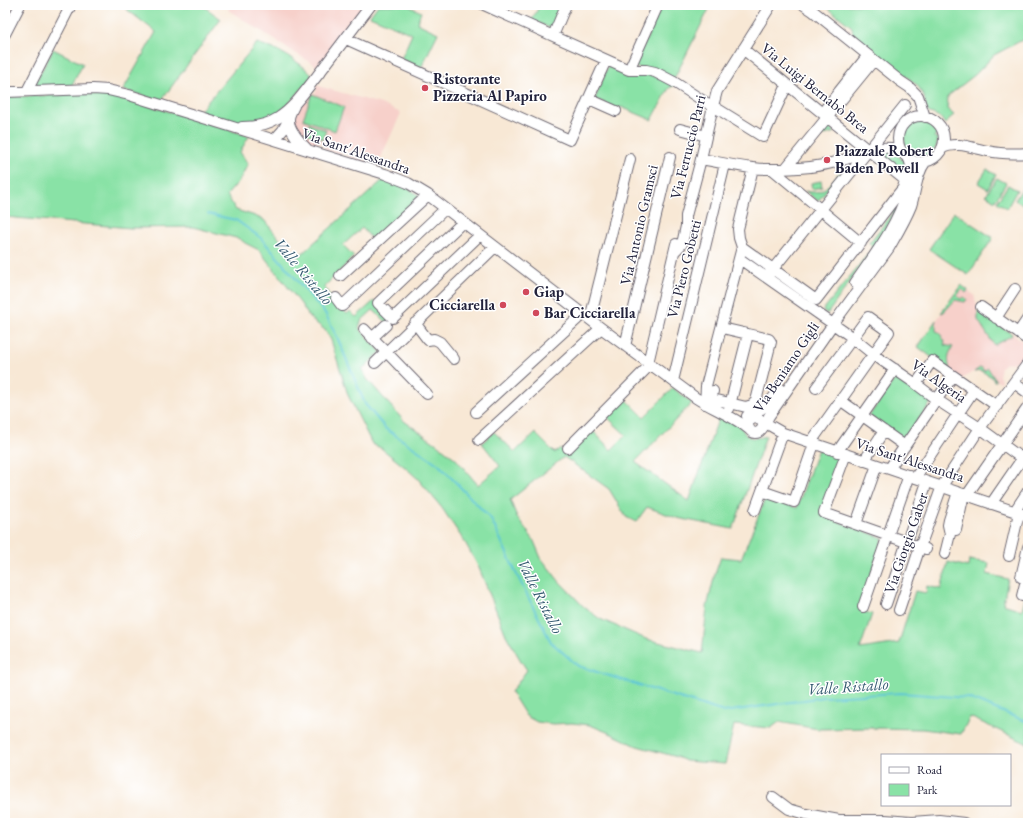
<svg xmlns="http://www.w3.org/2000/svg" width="1033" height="828" font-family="'EB Garamond',serif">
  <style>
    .built { fill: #f7d0ca }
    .green { fill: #89e2a6; stroke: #568270 }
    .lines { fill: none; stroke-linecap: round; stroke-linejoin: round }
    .stream { stroke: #5cc6d6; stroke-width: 2 }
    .minor-casing { stroke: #6d6771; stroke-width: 12 }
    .minor { stroke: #fff; stroke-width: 10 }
    .poi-dot { fill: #d1495b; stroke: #fff; stroke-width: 1.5 }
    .labels { text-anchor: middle; stroke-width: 3; stroke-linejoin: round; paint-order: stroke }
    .poi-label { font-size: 15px; font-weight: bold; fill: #22223b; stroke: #fff; text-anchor: start }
    .street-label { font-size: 15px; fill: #22223b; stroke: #fff }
    .water-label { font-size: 16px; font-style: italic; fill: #365b71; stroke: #fff }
  </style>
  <rect width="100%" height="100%" fill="#fff"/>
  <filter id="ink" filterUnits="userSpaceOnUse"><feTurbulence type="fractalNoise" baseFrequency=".025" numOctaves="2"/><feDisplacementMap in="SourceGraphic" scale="8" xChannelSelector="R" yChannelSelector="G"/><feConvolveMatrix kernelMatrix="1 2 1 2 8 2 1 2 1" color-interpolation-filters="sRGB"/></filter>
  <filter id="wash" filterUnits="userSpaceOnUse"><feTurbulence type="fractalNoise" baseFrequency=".012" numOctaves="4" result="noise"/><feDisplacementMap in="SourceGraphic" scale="16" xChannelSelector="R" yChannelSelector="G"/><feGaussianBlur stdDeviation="0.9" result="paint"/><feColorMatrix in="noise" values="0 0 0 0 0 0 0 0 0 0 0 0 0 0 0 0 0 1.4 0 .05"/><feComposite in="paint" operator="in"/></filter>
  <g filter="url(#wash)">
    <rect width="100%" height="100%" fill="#f8e8d5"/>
    <path class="built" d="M 232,5 L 367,5 L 319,68 L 228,10 Z
      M 315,85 L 381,104 L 401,113 L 377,166 L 372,165 L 372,158 L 367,156 L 364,162 L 348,157 L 348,150 L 343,149 L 340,154 L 324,149 L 324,143 L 319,142 L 314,147 L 310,146 L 294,127 L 293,118 L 297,108 L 309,93 L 315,93 L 317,90 L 314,86 Z
      M 961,285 L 974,295 L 978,310 L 1028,345 L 1028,352 L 1025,356 L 1023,355 L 1019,360 L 1016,362 L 1008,363 L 1004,364 L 1001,367 L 999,376 L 1002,382 L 996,381 L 988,368 L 984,371 L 981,367 L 962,379 L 918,347 Z"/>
    <path class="green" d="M 5,5 L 13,5 L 5,20 Z
      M 121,5 L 202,5 L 221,19 L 161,101 L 123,90 L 156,32 Z
      M 378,5 L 407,5 L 421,12 L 417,23 L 438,33 L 421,68 L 401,59 L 412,34 L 370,16 Z
      M 540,5 L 563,5 L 552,29 L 532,20 Z
      M 662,5 L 711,5 L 674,79 L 634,66 Z
      M 824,5 L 1028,5 L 1028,37 L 994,55 L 976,74 L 948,96 L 947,109 L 954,115 L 949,119 L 945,124 L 940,117 L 928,112 L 926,109 L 924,96 L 921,91 L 917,85 L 853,35 L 852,27 Z
      M 257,43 C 264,45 271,48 278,51 C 287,55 308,68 312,76 C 291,102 272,130 234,122 C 222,120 210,115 199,112 Z
      M 53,49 L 83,64 L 72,85 L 37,87 L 36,82 Z
      M 608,66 L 611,66 L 646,73 L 675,85 L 669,88 L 652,120 L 621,107 L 619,109 L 595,99 Z
      M 84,94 L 109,94 L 124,98 L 249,136 L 240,152 L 248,164 L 239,181 L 227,195 L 236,210 L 252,215 L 264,220 L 296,259 L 385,178 L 400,183 L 420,196 L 373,240 L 362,228 L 343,245 L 354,256 L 324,287 L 330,296 L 347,314 L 350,311 L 356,317 L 374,301 L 393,321 L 390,325 L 373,310 L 361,321 L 359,328 L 381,352 L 362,369 L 367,379 L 404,421 L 438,445 L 456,459 L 478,485 L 500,466 L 482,443 L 494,432 L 515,452 L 535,433 L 555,453 L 560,448 L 566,454 L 578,442 L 592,430 L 611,450 L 626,435 L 607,417 L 626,399 L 644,417 L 673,388 L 692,403 L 635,462 L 689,501 L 719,417 C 726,419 735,421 740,426 C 742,428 743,431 745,434 C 751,440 758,438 766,436 L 733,529 L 677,518 L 647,507 L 636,522 L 626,517 L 609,489 L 564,457 L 510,500 L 517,517 L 533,539 L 541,558 L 559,581 L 584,607 L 600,619 L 646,639 L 702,653 L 707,607 L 715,574 L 721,557 L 741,559 L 766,497 L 797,508 L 818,449 L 841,457 L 821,515 L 883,538 L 859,610 L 872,614 L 860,649 L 899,643 L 915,591 L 926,593 L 927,586 L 941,589 L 948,562 L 968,567 L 969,560 L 989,563 L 987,574 L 1008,579 L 1003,604 L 1022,610 L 1028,586 L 1028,744 L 970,717 L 961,734 L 923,729 L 871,728 L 818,729 L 779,722 L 771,728 L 734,725 L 725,764 L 686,761 L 677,757 L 637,746 L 614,735 L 590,725 L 572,723 L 553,724 L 537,722 L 526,716 L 511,692 L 527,670 L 521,661 L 506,635 L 479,568 L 466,544 L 442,508 L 418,479 L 406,468 L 381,448 L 372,444 L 348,395 L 331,340 L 325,330 L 310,318 L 301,304 L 259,250 L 245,243 L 240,239 L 193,227 L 131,228 L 5,217 L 5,97 Z
      M 312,94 L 344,107 L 335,131 L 303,119 Z
      M 920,122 C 928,123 934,126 937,134 L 934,136 L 935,138 L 938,138 C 938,143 936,149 932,152 C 909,169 889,128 920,122 Z
      M 309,124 L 326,130 L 323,139 L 305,133 Z
      M 827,125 L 835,132 L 818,137 Z
      M 884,152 L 894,152 L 906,163 L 907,175 L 880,154 Z
      M 847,165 L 818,201 L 805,191 C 824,196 830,183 841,171 L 840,167 Z
      M 987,169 L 996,175 L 988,189 L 978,183 Z
      M 997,178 L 1006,183 L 995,201 L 986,195 Z
      M 821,181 L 822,187 L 812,189 L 811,183 Z
      M 1008,185 L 1017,190 L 1007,208 L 997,202 Z
      M 1024,186 L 1028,188 L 1028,208 L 1015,200 Z
      M 901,197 L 897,209 L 882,236 L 828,313 L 825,313 L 824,312 L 823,310 L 872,249 L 872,246 L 869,243 L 893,213 L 892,207 Z
      M 954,212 L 993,238 L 968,275 L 929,249 Z
      M 961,285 L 968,290 L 966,293 L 962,289 L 957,296 L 961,299 L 963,297 L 967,299 L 965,302 L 955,300 L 944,312 L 941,313 Z
      M 978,310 L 1012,334 L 1011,336 L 994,345 L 978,320 Z
      M 936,320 L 936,331 L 939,332 L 945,342 L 944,345 L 953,347 C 947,355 948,362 950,371 L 918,347 Z
      M 981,367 L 984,371 L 988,368 L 996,381 L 994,381 L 992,377 L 983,372 L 980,371 L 974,372 Z
      M 897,376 L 932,401 L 904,440 L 869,416 Z"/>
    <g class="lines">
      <path class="stream" d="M 208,214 L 236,220 L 261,238 L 325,313 L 338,339 L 365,404 L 386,429 L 438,464 L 491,519 L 517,575 L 551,642 L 578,666 L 724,712 L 824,697 L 901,693 L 968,698 L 1028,722"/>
    </g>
  </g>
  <g filter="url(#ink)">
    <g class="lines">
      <defs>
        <path id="minor" d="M 484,5 L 629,70 L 646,70 L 655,72 L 674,82 L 705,102 L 713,106 L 763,137 L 787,85
          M 804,5 L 813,11 L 900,81 L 909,87 L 918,96 L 925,117
          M 5,34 L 20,5
          M 553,36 L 566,5
          M 346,39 L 570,140 L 606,60
          M 629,70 L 658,5
          M 27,91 L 71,5
          M 5,92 L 93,89 L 108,90 L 129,95 L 236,128 L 385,174 L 408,183 L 428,195 L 601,328 L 696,398 C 713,409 733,416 749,429
          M 589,99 L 616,111
          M 294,106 C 292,110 289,115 289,119 C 288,130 300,142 307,149
          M 822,113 L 868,55
          M898 139a23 23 0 1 1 46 0a23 23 0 1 1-46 0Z
          M 242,127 C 255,127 267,125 278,118 C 294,108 305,91 317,76 C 335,52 353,29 371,5
          M 680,129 L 706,136
          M 274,140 L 283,130 L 289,119
          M 942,148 C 957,141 972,148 988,151 C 1001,154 1014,154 1028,153
          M 701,159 C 718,162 735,166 753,168 C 768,170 783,169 799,168 C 817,167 835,163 853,157 C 865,153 877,146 891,148 C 895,148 899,151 902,152
          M 772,169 L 861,243
          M 785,169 L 874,60
          M 463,222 L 378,303 L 393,318 L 480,235
          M 742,247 L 816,300 L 899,193 L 903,188 L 905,180 L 743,49
          M 675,251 L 682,244 L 686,226 L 686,216 L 701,159 L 713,106 L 717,91 L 771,5
          M 740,259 L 853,338 L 874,355 L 916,384 L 937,400 L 980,428 L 1028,463
          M 769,274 L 905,105
          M 340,276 L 428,195
          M 855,283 C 875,254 897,226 907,192 C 911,180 913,170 909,158
          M 336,298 L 342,306 L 445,209
          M 981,307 L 1028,340
          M 996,318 L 1015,289
          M 590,319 L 630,159
          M 415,323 L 428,340 L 434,339 L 440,342 L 454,359
          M 364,329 L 427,394
          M 1018,333 L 1028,318
          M 372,338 L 386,325
          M 625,346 L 670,157
          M 375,363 L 495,247
          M 648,363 L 676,244
          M 673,381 L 725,164
          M 1014,383 L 1028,393
          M 916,384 L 932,361 L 997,406
          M 713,391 L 712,396 L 713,399 L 746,407 L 752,405 L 756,401 L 771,342 L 769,339 L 722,328
          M 840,400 L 905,446
          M 705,404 L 706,386 L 742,247 L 739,238 L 738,229 L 753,168
          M 729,409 L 748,334
          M 476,412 L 583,314
          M 747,416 C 762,412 771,401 780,389
          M 762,421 L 783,433 L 1028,516
          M 763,426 L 762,421 L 757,418 L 751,419 L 748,423 C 748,427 749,430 752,432 C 761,437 766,421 769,416 L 833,324 L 889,248 C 897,234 905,221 911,206 C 916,191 916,174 926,161
          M 479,440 L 601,328
          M 811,442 L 889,332 L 868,317 L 816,388
          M 568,448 L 650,365
          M 837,452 L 895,369
          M 846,454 L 824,513 L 926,549
          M 864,461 L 884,431
          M 889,469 L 953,376
          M 915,478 L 974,390
          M 762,491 L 794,502 L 814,444
          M 967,495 L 1028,407
          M 991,504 L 1028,450
          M 755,510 L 783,433
          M 1014,512 L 1028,491
          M 856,524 L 877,465
          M 956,530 L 964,494
          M 945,554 L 950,534 L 948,525 L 949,520 L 958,492
          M 1009,556 L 1019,513
          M 1022,596 L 1026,580 L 1021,577 L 1028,547
          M 886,604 L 927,482
          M 863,607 L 909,475
          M 899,610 L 920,547 L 942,486 L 980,428 L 1028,363
          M 773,797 L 789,809 L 806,814 L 839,820 L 885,820 L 912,822 L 939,820 L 964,823"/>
      </defs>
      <use href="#minor" class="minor-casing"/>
      <use href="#minor" class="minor"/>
    </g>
  </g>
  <g class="poi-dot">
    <circle cx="425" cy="88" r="4"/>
    <circle cx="827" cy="160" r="4"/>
    <circle cx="526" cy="292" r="4"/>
    <circle cx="503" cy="305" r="4"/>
    <circle cx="536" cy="313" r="4"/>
  </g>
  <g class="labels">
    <g class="poi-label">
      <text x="433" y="84">Ristorante<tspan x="433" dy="17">Pizzeria Al Papiro</tspan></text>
      <text x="835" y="156">Piazzale Robert<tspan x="835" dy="17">Baden Powell</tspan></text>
      <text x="534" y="297">Giap</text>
      <text x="495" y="310" text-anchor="end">Cicciarella</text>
      <text x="544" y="318">Bar Cicciarella</text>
    </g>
    <g class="street-label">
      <text transform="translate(815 88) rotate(39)" y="5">Via Luigi Bernabò Brea</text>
      <text transform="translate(688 147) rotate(-76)" y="5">Via Ferruccio Parri</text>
      <text transform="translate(356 151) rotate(19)" y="5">Via Sant'Alessandra</text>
      <text transform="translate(639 225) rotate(-77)" y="5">Via Antonio Gramsci</text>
      <text transform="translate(684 269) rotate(-76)" y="5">Via Piero Gobetti</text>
      <text transform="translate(786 367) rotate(-56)" y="5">Via Beniamo Gigli</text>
      <text transform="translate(939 381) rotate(35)" y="5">Via Algeria</text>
      <text transform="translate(910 460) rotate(18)" y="5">Via Sant'Alessandra</text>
      <text transform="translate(906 543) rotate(-71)" y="5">Via Giorgio Gaber</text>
    </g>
    <g class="water-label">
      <text transform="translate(304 271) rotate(50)" y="6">Valle Ristallo</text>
      <text transform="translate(541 596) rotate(63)" y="6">Valle Ristallo</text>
      <text transform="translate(848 686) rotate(-4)" y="6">Valle Ristallo</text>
    </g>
  </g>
  <rect width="1033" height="828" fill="none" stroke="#fff" stroke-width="20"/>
  <rect x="881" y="754" width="130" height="52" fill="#ffffff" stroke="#a7a7b1"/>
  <rect x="889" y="767" width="20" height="6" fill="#ffffff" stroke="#a7a7b1"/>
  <text x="917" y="774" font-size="12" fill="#22223b">Road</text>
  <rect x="889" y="784" width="20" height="12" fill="#89e2a6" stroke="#a7a7b1"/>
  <text x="917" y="794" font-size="12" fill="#22223b">Park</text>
</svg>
